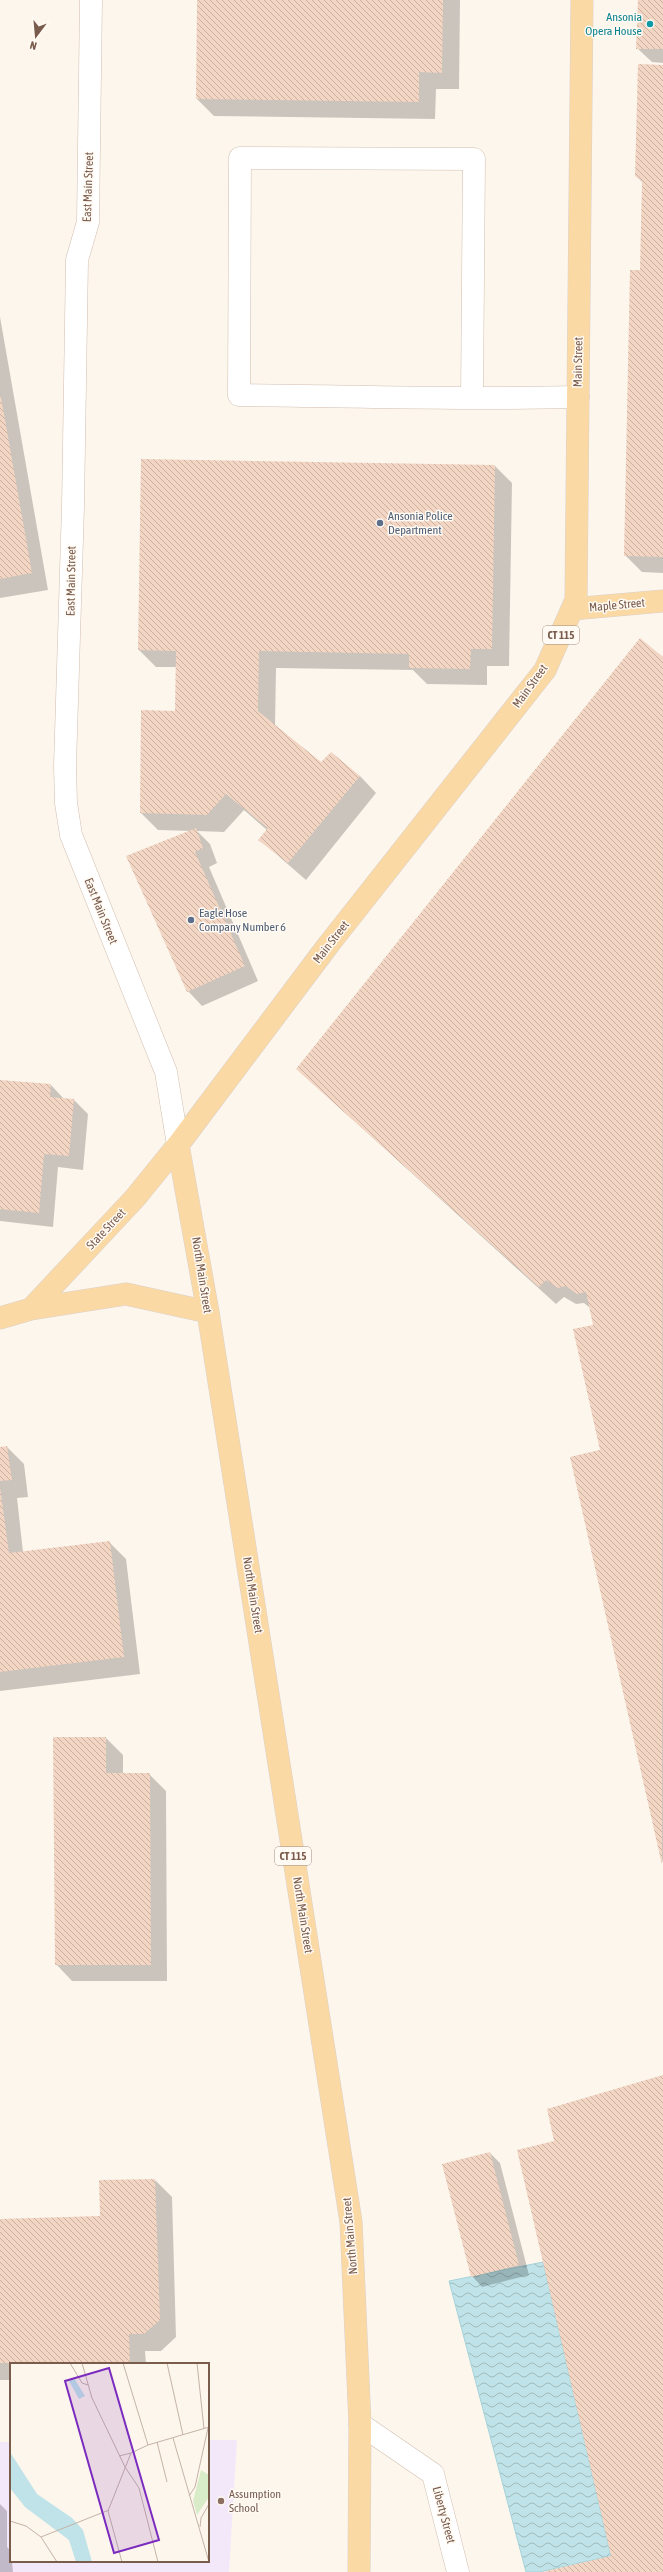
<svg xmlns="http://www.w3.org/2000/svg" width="663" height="2572" font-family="'Asap Condensed',sans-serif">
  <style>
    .education { fill: #f3e8fa }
    .water { fill: url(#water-waves); stroke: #a5d3da }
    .shadow { fill: #0003 }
    .building { fill: url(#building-back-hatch) }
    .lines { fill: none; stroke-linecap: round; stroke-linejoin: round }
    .minor-casing { stroke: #d1beb0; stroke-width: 23 }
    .major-casing { stroke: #dad1cd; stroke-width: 23 }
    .minor { stroke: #fff; stroke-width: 22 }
    .major { stroke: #fbd9a5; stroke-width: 22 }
    .culture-dot { fill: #0f9aa8; stroke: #fffaf3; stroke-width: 1.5 }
    .service-dot { fill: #5c6f8a; stroke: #fffaf3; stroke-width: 1.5 }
    .education-dot { fill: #8d6e63; stroke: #fffaf3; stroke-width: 1.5 }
    .labels { text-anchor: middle; stroke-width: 3; stroke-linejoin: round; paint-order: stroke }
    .shield { fill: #fffaf3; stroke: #a28b7f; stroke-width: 1 }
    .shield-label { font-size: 11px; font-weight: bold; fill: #7a5c4d }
    .culture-label { font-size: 12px; fill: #0d838f; stroke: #fffaf3; text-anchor: end }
    .street-label { font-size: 12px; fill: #7a5c4d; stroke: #fffaf3 }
    .service-label { font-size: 12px; fill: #4e5e75; stroke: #fffaf3; text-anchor: start }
    .education-label { font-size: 12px; fill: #785e54; stroke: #fffaf3; text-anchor: start }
    .inset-road { fill: none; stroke: #c5b3a7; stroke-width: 1 }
    .view { fill: #7b2cbf; fill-opacity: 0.15; stroke: #7b2cbf; stroke-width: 2 }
    .inset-edge { fill: none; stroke: #7a5c4d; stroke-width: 2 }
  </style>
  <defs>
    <pattern id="water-waves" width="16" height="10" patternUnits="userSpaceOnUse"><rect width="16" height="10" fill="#bfe3e8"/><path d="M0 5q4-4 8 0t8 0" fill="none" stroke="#a0bbbe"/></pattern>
    <pattern id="building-back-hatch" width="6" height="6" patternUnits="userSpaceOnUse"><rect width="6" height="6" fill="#f3d5c3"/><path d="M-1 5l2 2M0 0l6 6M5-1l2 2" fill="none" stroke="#cab0a1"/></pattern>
  </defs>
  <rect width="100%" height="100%" fill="#fdf6ec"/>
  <path class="education" d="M 208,2440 L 237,2440 L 229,2572 L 0,2572 L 0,2442 L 11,2442 L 11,2561 L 208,2561 Z"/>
  <path class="water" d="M 543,2262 L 611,2556 L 539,2572 L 526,2572 L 449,2281 Z"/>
  <path class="shadow" d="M 198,0 L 460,0 L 459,89 L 436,89 L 435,119 L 214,116 L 197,99 Z
    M 639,0 L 663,0 L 663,63 L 652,62 L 637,48 Z
    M 663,66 L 663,573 L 642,572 L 625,555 L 641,271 L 643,183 L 636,176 Z
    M 0,317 L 48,590 L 0,598 Z
    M 495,466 L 512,483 L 509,666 L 487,666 L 487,685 L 427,684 L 413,670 L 276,668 L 275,726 L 321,763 L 360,776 L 376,793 L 306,880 L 260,840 L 267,830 L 244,810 L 224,832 L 197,831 L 210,844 L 217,863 L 209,867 L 258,981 L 202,1006 L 188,991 L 192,831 L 158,830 L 141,813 L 176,712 L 177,667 L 156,667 L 139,650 Z
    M 640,640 L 663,658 L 663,1863 L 571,1457 L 601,1450 L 594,1326 L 590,1308 L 584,1303 L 576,1304 L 564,1297 L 556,1304 L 297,1069 Z
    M 0,1081 L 51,1085 L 64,1099 L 74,1100 L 88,1114 L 83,1170 L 58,1167 L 53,1227 L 0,1221 Z
    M 7,1447 L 24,1464 L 28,1497 L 17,1498 L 23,1552 L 109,1542 L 126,1559 L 140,1674 L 0,1691 L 0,1448 Z
    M 106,1738 L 123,1755 L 123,1774 L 149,1774 L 166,1791 L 167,1981 L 72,1981 L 56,1964 Z
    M 490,2153 L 500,2163 L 529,2275 L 482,2287 L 472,2276 Z
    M 155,2180 L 172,2197 L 176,2337 L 161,2351 L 145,2351 L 146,2364 L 11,2364 L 11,2380 L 0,2380 L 0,2220 L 101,2217 Z
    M 0,2504 L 7,2511 L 7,2547 L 11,2551 L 13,2572 L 0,2572 Z"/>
  <path class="building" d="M 197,0 L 443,0 L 442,73 L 419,72 L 419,102 L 196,99 Z
    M 638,0 L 663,0 L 663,49 L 636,49 Z
    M 638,64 L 663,65 L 663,557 L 624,556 L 630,270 L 640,270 L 642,181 L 635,176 Z
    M 1,397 L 32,573 L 0,579 L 0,398 Z
    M 141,459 L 495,465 L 492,649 L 471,649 L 470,669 L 409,668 L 409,654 L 259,651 L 258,711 L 321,762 L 331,752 L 360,776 L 288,863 L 258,840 L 268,828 L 226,794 L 207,815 L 140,813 L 141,710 L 175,711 L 176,651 L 138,650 Z
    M 640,638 L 663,657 L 662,1865 L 570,1457 L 600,1450 L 573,1329 L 593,1325 L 586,1292 L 577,1294 L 566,1286 L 558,1288 L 546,1280 L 539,1287 L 296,1069 Z
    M 196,828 L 203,848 L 195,852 L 245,966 L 187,992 L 126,856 Z
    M 0,1080 L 51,1084 L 50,1097 L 74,1099 L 69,1156 L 44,1154 L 39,1213 L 0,1209 Z
    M 7,1446 L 12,1480 L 0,1481 L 0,1447 Z
    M 0,1487 L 9,1553 L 110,1541 L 124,1657 L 0,1672 Z
    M 53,1737 L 106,1737 L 106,1773 L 150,1773 L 151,1965 L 55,1965 Z
    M 663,2075 L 663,2572 L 542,2572 L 611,2556 L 517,2150 L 554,2141 L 547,2109 Z
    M 490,2152 L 519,2265 L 471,2277 L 442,2164 Z
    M 155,2179 L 160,2320 L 144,2334 L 129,2334 L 130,2364 L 0,2363 L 0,2219 L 100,2216 L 99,2180 Z"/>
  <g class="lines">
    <defs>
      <path id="minor" d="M 91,0 L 88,222 L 77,260 L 73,506 L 65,766 L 66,803 L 71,835 L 166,1072 L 178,1145
        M 472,397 L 474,159 L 240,158 L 239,395 C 352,396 465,400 578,397
        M 360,2424 L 433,2474 L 458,2572"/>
      <path id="major" d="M 572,609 L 663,601
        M 178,1145 L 208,1312 L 351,2222 L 360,2424 L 359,2572
        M 31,1309 L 126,1294 L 208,1312
        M 0,1318 L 31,1309 L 135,1198 L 178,1145 L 329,944 L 545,670 L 572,609 L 576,600 L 582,0"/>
    </defs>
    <use href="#minor" class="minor-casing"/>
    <use href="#major" class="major-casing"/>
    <use href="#minor" class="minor"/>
    <use href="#major" class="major"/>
  </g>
  <circle class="culture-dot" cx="650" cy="24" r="4"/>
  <g class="service-dot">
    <circle cx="380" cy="523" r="4"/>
    <circle cx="191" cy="920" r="4"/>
  </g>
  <circle class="education-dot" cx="221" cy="2501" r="4"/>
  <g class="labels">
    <g class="shield">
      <rect x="543" y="626" width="36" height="18" rx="3"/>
      <rect x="275" y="1847" width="36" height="18" rx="3"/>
    </g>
    <g class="shield-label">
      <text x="561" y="639">CT 115</text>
      <text x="293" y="1860">CT 115</text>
    </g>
    <g class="culture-label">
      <text x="642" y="21">Ansonia<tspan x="642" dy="14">Opera House</tspan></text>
    </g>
    <g class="street-label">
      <text transform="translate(88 187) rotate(-88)" y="4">East Main Street</text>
      <text transform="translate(578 362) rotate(-89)" y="4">Main Street</text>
      <text transform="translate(71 581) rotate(-89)" y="4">East Main Street</text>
      <text transform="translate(617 605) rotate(-5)" y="4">Maple Street</text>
      <text transform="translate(530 686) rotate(-54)" y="4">Main Street</text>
      <text transform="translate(101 911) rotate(68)" y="4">East Main Street</text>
      <text transform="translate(331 942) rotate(-52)" y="4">Main Street</text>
      <text transform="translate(106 1229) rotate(-47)" y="4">State Street</text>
      <text transform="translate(202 1275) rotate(81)" y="4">North Main Street</text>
      <text transform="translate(253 1595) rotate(81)" y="4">North Main Street</text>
      <text transform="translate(303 1915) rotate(81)" y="4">North Main Street</text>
      <text transform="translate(350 2236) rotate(-95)" y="4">North Main Street</text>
      <text transform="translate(444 2515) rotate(75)" y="4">Liberty Street</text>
    </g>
    <g class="service-label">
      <text x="388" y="520">Ansonia Police<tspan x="388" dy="14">Department</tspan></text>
      <text x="199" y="917">Eagle Hose<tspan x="199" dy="14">Company Number 6</tspan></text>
    </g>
    <g class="education-label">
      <text x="229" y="2498">Assumption<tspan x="229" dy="14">School</tspan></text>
    </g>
  </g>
  <g transform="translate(10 2363)">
    <rect width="199" height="199" fill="#fdf6ec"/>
    <path d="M 191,107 L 199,112 L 199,134 L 187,152 L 183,138 Z" fill="#d8ecc9"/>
    <path d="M 64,15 L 75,33 L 69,36 L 59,18 ZM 0,89 L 27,131 L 62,155 L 73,167 L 82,199 L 66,199 L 59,177 L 15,144 L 0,125 Z" fill="#bfe3e8"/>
    <path class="inset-road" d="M 60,0 L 72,20 L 78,22M 72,0 L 82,35 L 115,104M 113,0 L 138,82M 157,0 L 173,72M 187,0 L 194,66M 163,75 L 199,199M 147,79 L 157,119M 109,93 L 121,90M 115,104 L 129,125 L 148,199M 179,133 L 185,124 L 198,65M 0,158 L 16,163 L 31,174 L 47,199M 190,164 L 191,155 L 199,141M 31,174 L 99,147M 112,199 L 98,148 L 121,90 L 138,82 L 199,64"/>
    <path class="view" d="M 99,5 L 149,177 L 104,190 L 55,18 Z"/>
    <rect width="199" height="199" class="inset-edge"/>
  </g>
  <g transform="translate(36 36) rotate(196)" stroke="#fffaf3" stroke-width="3" paint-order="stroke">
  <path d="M0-3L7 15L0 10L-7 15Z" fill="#7a5c4d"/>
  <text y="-6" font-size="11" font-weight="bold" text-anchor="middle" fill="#7a5c4d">N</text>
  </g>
</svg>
